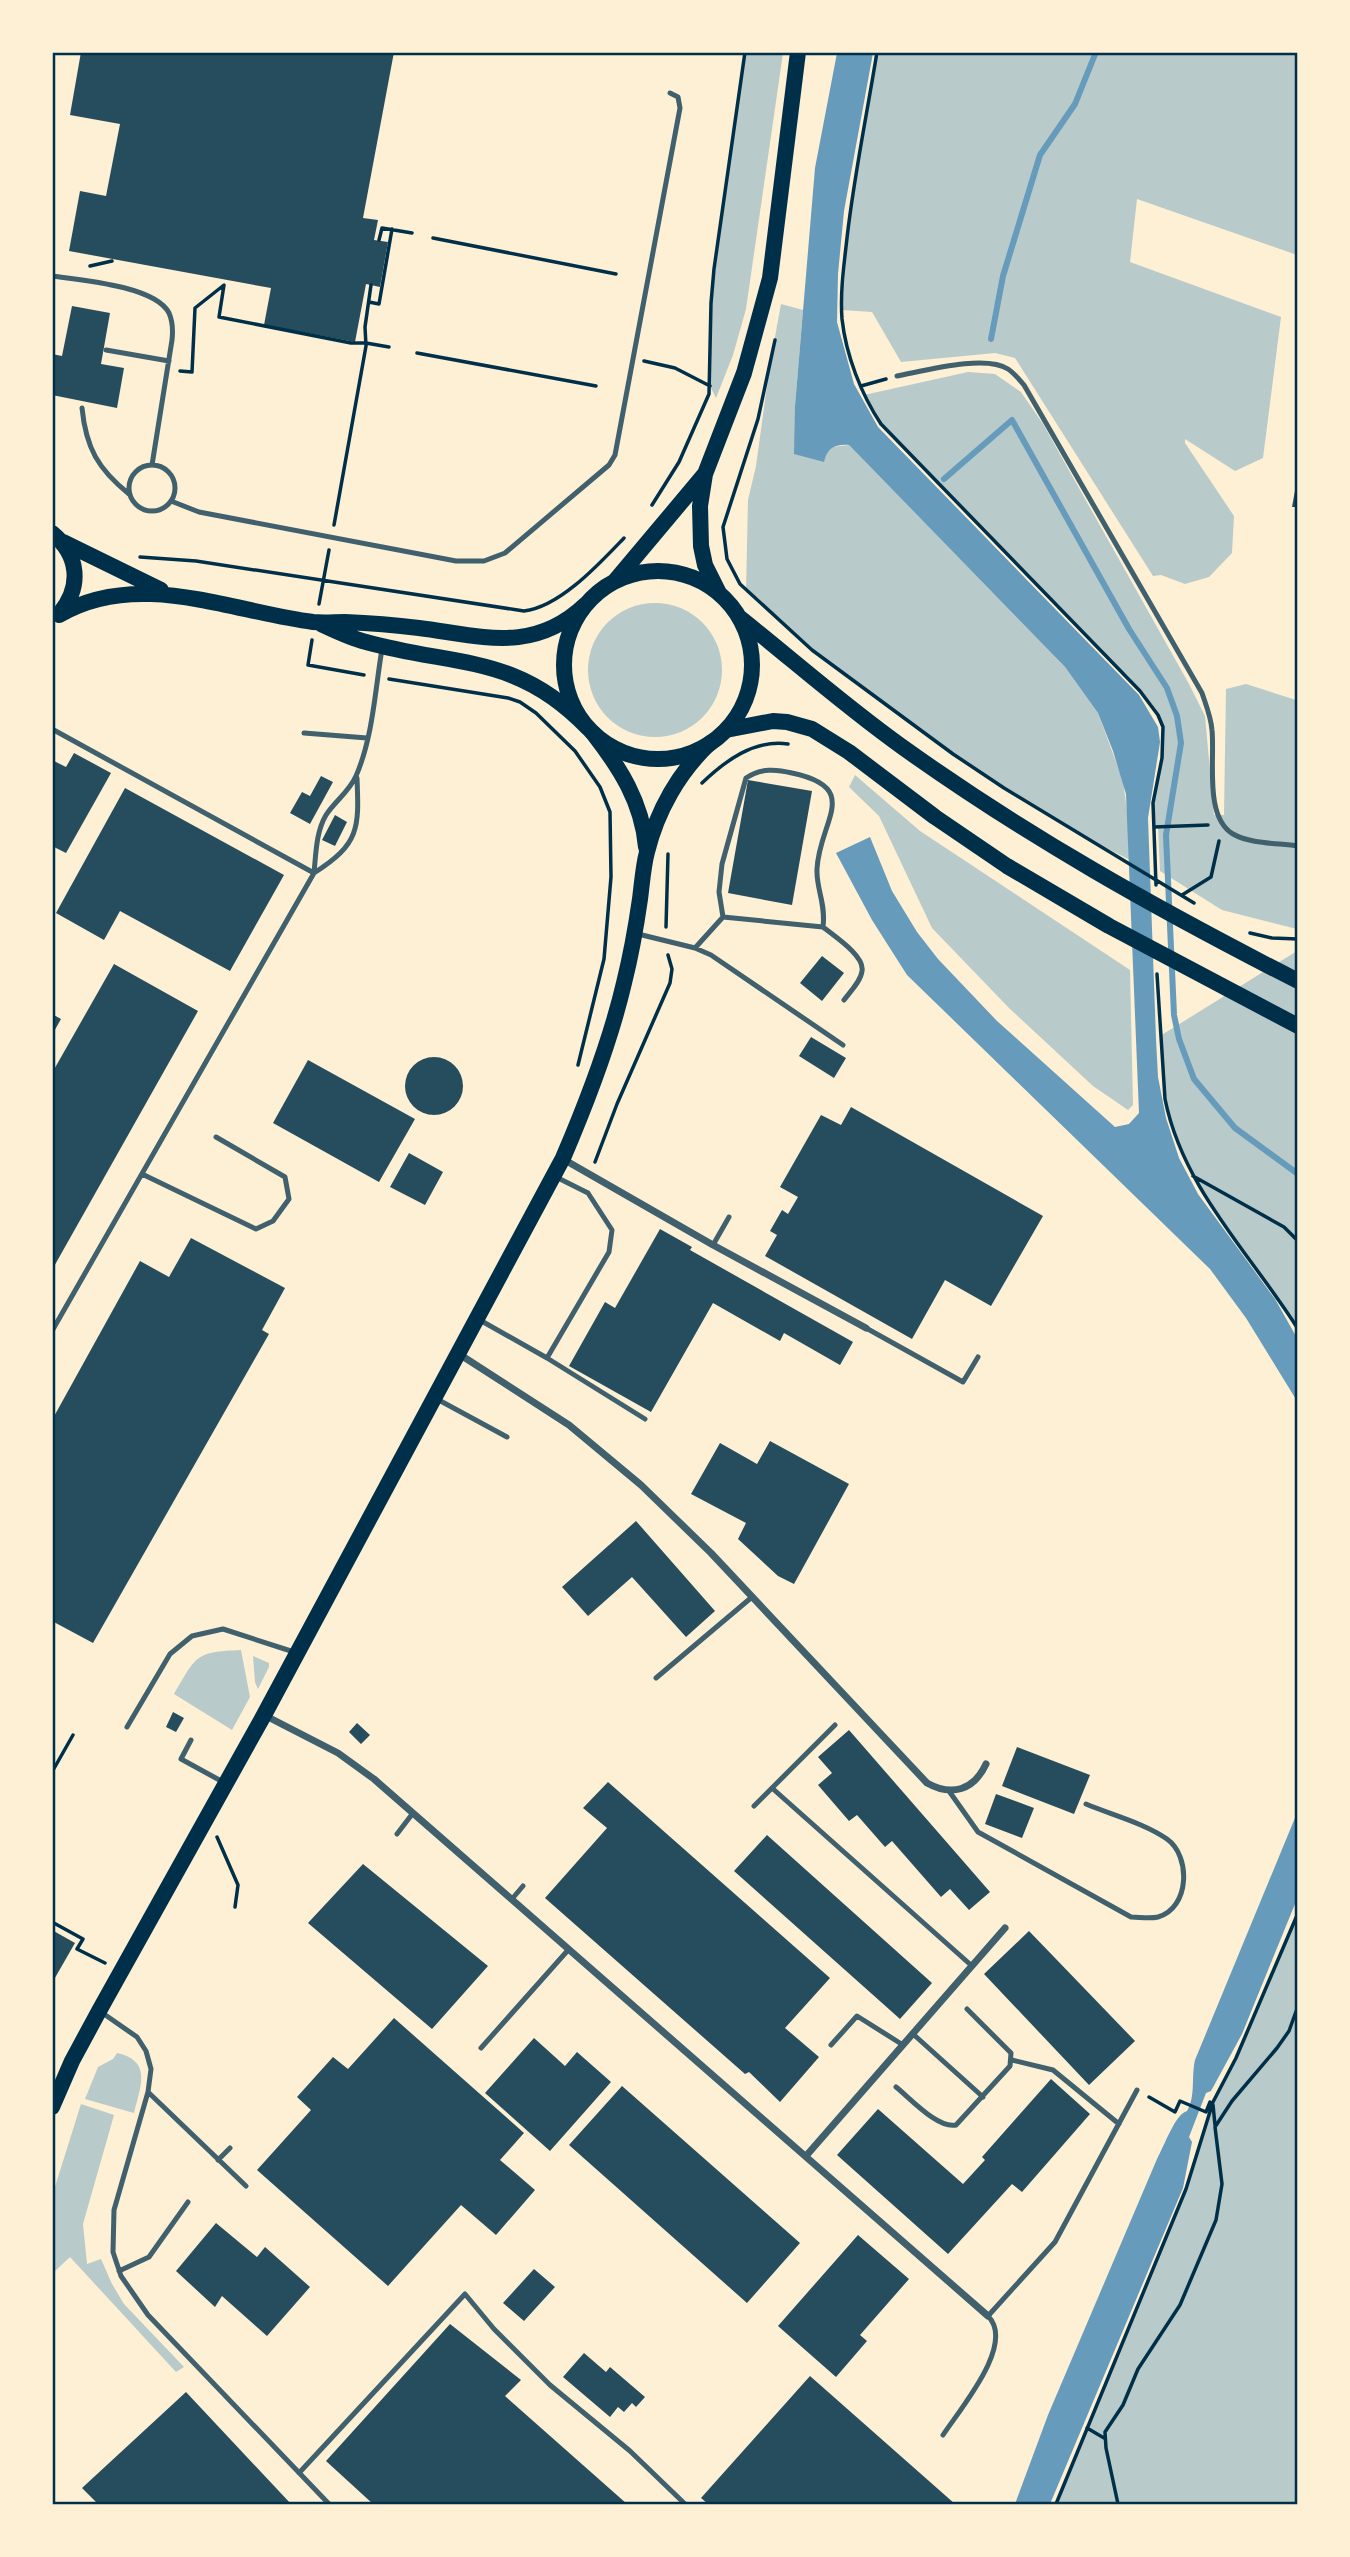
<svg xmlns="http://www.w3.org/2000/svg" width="1350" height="2557" font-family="Raleway,sans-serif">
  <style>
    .green { fill: #b9caca }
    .water { fill: #669bbc }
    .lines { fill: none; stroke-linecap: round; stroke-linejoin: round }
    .stream { stroke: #669bbc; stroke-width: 6 }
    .building { fill: #264d5e }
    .path { stroke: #003049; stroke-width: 3.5 }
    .service { stroke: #3f606c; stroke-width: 5 }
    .minor { stroke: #3f606c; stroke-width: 7 }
    .primary { stroke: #003049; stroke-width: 16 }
    .trunk { stroke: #003049; stroke-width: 16 }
    .neatline { fill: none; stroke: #003049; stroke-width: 2.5 }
  </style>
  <rect width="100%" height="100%" fill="#fdf0d5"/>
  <path class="green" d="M 745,53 L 783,53 L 746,309 L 733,355 L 716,398 L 710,386 L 711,303 Z
    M 877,53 L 1297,53 L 1297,255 L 1137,199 L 1130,262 L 1281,317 L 1263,458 L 1235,471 L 1185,439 L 1185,443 L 1234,516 L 1232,553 L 1209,577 L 1185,584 L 1161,575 L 1153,576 L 1015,358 L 995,353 L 901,362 L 872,312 L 842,310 L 850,211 Z
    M 781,304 L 803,310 L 795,406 L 796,429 L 826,453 L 832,447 L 849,445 L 1065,667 L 1098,713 L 1123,781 L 1128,818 L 1130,860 C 991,791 862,694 746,592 L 748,500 L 756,466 L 770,364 Z
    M 968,372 L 995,374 L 1021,392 L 1043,424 L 1189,684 L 1205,716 L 1214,815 L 1224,815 L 1226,689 L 1246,684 L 1296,700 L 1297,698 L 1297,929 L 1222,910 L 1160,871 L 1158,827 L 1154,827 L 1152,817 L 1162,758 L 1163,727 L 1149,701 L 881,424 L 864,395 Z
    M588 670a67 67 0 1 1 134 0a67 67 0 1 1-134 0Z
    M 855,775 L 920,831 L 1130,970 L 1133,1105 L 1128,1110 L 1093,1086 L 1009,1008 L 932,928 L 879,816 L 849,787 Z
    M 1297,951 L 1297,1329 L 1192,1175 L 1183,1157 L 1165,1099 L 1160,1036 Z
    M 241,1650 L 250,1697 L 232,1730 L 174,1694 C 197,1655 195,1652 241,1650 Z
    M 253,1656 L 269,1663 L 269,1667 L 258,1689 L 255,1682 Z
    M 1297,1913 L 1297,2504 L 1056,2504 L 1186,2189 L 1213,2102 L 1236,2058 Z
    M 117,2053 C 153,2061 140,2087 134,2113 L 85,2099 L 98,2067 L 113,2059 Z
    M 81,2104 L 114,2115 L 83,2224 L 87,2264 L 101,2259 L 112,2284 L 124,2304 L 184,2367 L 176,2372 L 70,2257 L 53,2273 L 53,2193 Z"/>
  <path class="water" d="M 837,53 L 873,53 L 844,211 L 838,274 L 837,322 L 854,384 L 878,427 L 1139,695 L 1158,727 L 1160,742 L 1148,818 L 1156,1039 L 1158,1077 L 1166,1118 L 1179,1158 L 1198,1194 L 1275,1299 L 1297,1338 L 1297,1401 L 1246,1318 L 1210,1269 L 907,975 L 872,920 L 836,853 L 870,837 L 892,891 L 917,932 L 938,959 L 997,1021 L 1115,1127 L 1129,1124 L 1139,1113 L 1126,794 L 1113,751 L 1098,713 L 1065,667 L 849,445 C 835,444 827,448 824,462 L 794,454 L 795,406 L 815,168 Z
    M 1297,1813 L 1297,1899 L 1242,2034 L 1211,2091 L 1206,2093 L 1189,2137 L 1192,2142 L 1183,2188 L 1050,2504 L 1015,2504 L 1048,2415 L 1157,2159 C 1164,2147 1175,2114 1187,2111 C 1196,2096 1191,2078 1195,2060 Z"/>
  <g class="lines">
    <path class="stream" d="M 991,339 L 1003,276 L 1040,155 L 1075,104 L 1096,52
      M 944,479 L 1012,420 L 1129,629 L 1167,688 L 1177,716 L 1181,743 L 1166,835 L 1174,1015 L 1179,1039 L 1194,1079 L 1235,1128 L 1298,1174"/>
  </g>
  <path class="building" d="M 81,52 L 394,52 L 363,218 L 378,220 L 374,240 L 388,242 L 380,287 L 366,284 L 355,342 L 264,325 L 271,288 L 69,251 L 80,191 L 106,196 L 120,124 L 70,115 Z
    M 72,306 L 110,313 L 101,364 L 124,368 L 117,408 L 52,395 L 52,354 L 62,356 Z
    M 1296,485 L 1298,485 L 1298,507 L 1292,507 Z
    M 74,753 L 111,773 L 66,853 L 52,846 L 52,760 L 66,767 Z
    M 321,776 L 333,782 L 310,824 L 290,813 L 302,792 L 310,796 Z
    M 748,780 L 812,791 L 792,905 L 728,893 Z
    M 125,788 L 284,875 L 230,971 L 120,911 L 104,940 L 56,913 Z
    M 335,815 L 347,822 L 335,846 L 322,840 Z
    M 822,956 L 844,973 L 822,1001 L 800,983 Z
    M 114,964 L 198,1011 L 52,1270 L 52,1073 Z
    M 52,1014 L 61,1019 L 52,1035 Z
    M 811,1037 L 846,1058 L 834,1078 L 799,1056 Z
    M405 1086a29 29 0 1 1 58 0a29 29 0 1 1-58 0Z
    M 308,1060 L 415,1119 L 379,1182 L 273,1123 Z
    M 851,1107 L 1043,1216 L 991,1306 L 945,1280 L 912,1339 L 765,1256 L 777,1235 L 770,1231 L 782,1210 L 788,1214 L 798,1197 L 780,1187 L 821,1115 L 841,1125 Z
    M 409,1153 L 443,1172 L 425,1205 L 390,1187 Z
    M 660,1229 L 692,1247 L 690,1250 L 853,1342 L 840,1365 L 784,1333 L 780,1341 L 713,1303 L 651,1412 L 569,1366 L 605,1302 L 615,1308 Z
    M 191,1238 L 285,1288 L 262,1330 L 269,1334 L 93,1643 L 52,1621 L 52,1420 L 140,1261 L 169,1277 Z
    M 770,1441 L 849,1484 L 794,1584 L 778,1576 L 738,1539 L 746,1523 L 691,1494 L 720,1443 L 757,1464 Z
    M 636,1521 L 715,1611 L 686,1637 L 632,1577 L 588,1616 L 562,1587 Z
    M 173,1712 L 184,1718 L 176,1732 L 166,1727 Z
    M 357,1723 L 370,1735 L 361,1744 L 349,1732 Z
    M 849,1730 L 990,1892 L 969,1910 L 950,1889 L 941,1897 L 892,1841 L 885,1847 L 857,1815 L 849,1821 L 818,1785 L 832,1773 L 818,1757 Z
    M 1017,1747 L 1090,1775 L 1074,1814 L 1002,1786 Z
    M 608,1782 L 830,1978 L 785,2028 L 819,2057 L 780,2102 L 749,2072 L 745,2074 L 545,1898 L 607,1828 L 583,1808 Z
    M 996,1794 L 1034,1808 L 1022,1838 L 985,1824 Z
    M 767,1835 L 932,1983 L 900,2019 L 734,1871 Z
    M 363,1864 L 488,1966 L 432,2029 L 308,1923 Z
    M 52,1930 L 75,1943 L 52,1983 Z
    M 1029,1931 L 1135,2041 L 1089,2085 L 984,1974 Z
    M 394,2018 L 524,2133 L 500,2160 L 535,2190 L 496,2235 L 461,2205 L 388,2286 L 257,2170 L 311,2110 L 297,2097 L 333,2057 L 348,2069 Z
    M 534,2038 L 565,2066 L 577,2052 L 611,2082 L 550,2151 L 485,2093 Z
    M 1051,2079 L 1090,2114 L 1022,2192 L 1012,2184 L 948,2254 L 837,2155 L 878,2109 L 963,2184 L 985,2160 L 982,2157 Z
    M 622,2086 L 800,2243 L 747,2303 L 569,2145 Z
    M 216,2223 L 257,2257 L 265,2247 L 310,2287 L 267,2336 L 222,2296 L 215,2307 L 176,2271 Z
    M 858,2235 L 909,2279 L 860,2335 L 867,2341 L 836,2377 L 778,2326 Z
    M 534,2269 L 555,2287 L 524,2321 L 503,2303 Z
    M 450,2324 L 521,2380 L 505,2396 L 627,2504 L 373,2504 L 326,2461 Z
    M 584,2353 L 606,2372 L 610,2367 L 645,2397 L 636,2407 L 632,2403 L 624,2412 L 618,2407 L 610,2417 L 563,2377 Z
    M 810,2376 L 955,2504 L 708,2504 L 701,2498 Z
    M 186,2392 L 291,2504 L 98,2504 L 82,2488 Z"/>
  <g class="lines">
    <path class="path" d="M 877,52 C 867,114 854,176 847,238 C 844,265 840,292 842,319 C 846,355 861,394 881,424 L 1140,691 L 1158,715 L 1163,727 L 1162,758 L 1153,803 L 1156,885
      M 433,238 L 616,274
      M 379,240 L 382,228 L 412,233
      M 90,266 L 112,261
      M 369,302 L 379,304 L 392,229
      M 775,340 L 758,419 L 723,527 L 727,559 L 740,584 L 812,650 L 953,754 L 1004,788 L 1194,903
      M 417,353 L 596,386
      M 644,361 L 675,368 L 710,386
      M 180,371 L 192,372 L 195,308 L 224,285 L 219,317 L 351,343 L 366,343 L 389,347
      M 861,386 L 886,379
      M 652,505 L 679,462 L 709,394 L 711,303 L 714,269 L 745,52
      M 334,525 L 366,346 L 365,327 L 371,285
      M 140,557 L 196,561 L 524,611 C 560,607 600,563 624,538
      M 319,604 L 329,550
      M 312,640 L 308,665 L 364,675
      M 389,679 L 508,698 L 520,702 L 536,713 L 575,751 L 600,787 L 610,812 L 611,877 L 604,959 L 578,1065
      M 702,783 C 725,761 754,739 788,744
      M 1154,827 L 1208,825
      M 1182,895 L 1211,877 L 1219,841
      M 666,927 L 668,854
      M 1250,933 L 1272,938 L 1298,939
      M 1157,974 L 1165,1099 C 1183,1189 1251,1254 1298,1329
      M 595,1162 L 617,1104 L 670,983 L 672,969 L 668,955
      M 1193,1176 L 1284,1227 L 1298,1241
      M 52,1772 L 73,1735
      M 217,1837 L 238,1885 L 235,1907
      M 52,1922 L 83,1939 L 77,1949 L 105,1963
      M 1149,2097 L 1175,2112 L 1180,2101 L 1206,2112 L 1210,2102
      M 1213,2105 L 1215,2125
      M 1087,2428 L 1104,2438
      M 1056,2504 L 1186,2189 L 1213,2102 L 1236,2058 L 1298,1913
      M 1118,2504 L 1106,2448 L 1105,2432 L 1123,2405 L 1138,2369 L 1180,2305 L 1216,2220 L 1222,2184 L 1215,2127 L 1232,2101 L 1277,2048 L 1289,2031 L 1298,2006"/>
    <path class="service" d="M 52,276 C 81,280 155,286 169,313 C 173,322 173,331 172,340 L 152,465
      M 106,350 L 169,361
      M 897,376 C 924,371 985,354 1008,369 C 1014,373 1019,379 1024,385 L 1202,693 C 1206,705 1211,717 1212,730 C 1215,759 1204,817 1233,834 C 1250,844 1278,843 1298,846
      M 82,408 C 86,448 98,469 129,494
      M129 488a23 23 0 1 1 46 0a23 23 0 1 1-46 0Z
      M 171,501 L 199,512 L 456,561 L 484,561 L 505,553 L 609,465 L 615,455 L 680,108 L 678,97 L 670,93
      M 52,729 L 314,873
      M 304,733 L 367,738
      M 314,873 C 360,844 359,828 357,778
      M 823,927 C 834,936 865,956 862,971 C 861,981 850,992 844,1000
      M 638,934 L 695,948 L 711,955 L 843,1045
      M 695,948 L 723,917 L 719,892 L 722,864 L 746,778 C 761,768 776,769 792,773 C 863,788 819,821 817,869 C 816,889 826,903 823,927 L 723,917
      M 142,1174 L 256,1229 L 273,1221 L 289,1199 L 285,1177 L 216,1137
      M 713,1245 L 729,1217
      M 478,1319 L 547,1358 L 645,1419
      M 866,1328 L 963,1382 L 978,1357
      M 52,1331 L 314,873 C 316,853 316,832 326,815 C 335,801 349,792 356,776 C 373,737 375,690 382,649
      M 547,1358 L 609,1252 L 612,1230 L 588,1193 L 556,1177
      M 435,1398 L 507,1437
      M 656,1678 L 752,1597
      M 127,1727 L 170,1654 L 192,1636 L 223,1629 L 294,1652
      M 191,1740 L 181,1759 L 223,1782
      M 772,1788 L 972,1966
      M 949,1791 L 978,1832 L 1131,1917 C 1139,1917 1150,1919 1158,1917 C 1190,1908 1191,1856 1167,1839 C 1144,1823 1112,1815 1086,1804
      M 754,1806 L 835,1725
      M 397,1834 L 413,1813
      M 512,1899 L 523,1886
      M 101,2012 L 137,2037 L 146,2051 L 151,2069 L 148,2092 L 114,2210 L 113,2252 L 121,2276 L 148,2315 L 329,2504
      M 913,2034 L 983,2097
      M 831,2045 L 857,2016 L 903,2045
      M 481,2048 L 569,1949
      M 1012,2060 L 1053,2070 L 1119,2124
      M 896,2087 C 911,2099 938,2129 956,2125 L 1010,2066 L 1011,2053 L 967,2009
      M 148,2092 L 246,2186
      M 218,2160 L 230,2148
      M 119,2271 L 149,2257 L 188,2202
      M 943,2435 C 960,2409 1016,2344 988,2316 L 1055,2242 L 1137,2090
      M 299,2473 L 465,2294 L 494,2329 L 550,2385 L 630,2451 L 685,2504"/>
    <path class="minor" d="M 563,1159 L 713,1245 L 866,1328
      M 459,1354 L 569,1425 L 641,1485 L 711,1553 L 927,1783 C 952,1797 974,1790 986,1764
      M 264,1715 L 338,1753 L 374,1779 L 988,2316
      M 806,2156 L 1005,1928"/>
    <path class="primary" d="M 52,533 C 79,555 82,586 60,613
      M 63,542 L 161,590
      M 59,615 C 138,569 229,611 313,622 C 324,623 334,622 345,622 C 370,623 395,625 419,628 C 482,636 533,654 585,605
      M 321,624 C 336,631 350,638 366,642 C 455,667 516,653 588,728
      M 593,733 C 620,768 642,802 646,847
      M 52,2107 L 72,2061 L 99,2011 L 264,1715 L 563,1158 C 587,1102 610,1043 624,983 C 631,955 636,927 640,899 C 642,884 643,867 647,852 C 657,811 679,772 710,743"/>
    <path class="trunk" d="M564 665a94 94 0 1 1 188 0a94 94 0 1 1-188 0Z
      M 615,581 L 704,475
      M 719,593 L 705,565 L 701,546 L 700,506 L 705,474 L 744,373 L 770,278 L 798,52
      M 739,617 C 793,660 845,706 901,746 C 1028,837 1159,910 1298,981
      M 726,730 L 773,721 L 787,722 L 812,729 L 849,752 L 935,817 L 1007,866 L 1109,926 L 1298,1026"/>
  </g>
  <rect width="1350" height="2557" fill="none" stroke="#fdf0d5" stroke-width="108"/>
  <rect x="54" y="54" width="1242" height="2449" class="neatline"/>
</svg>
